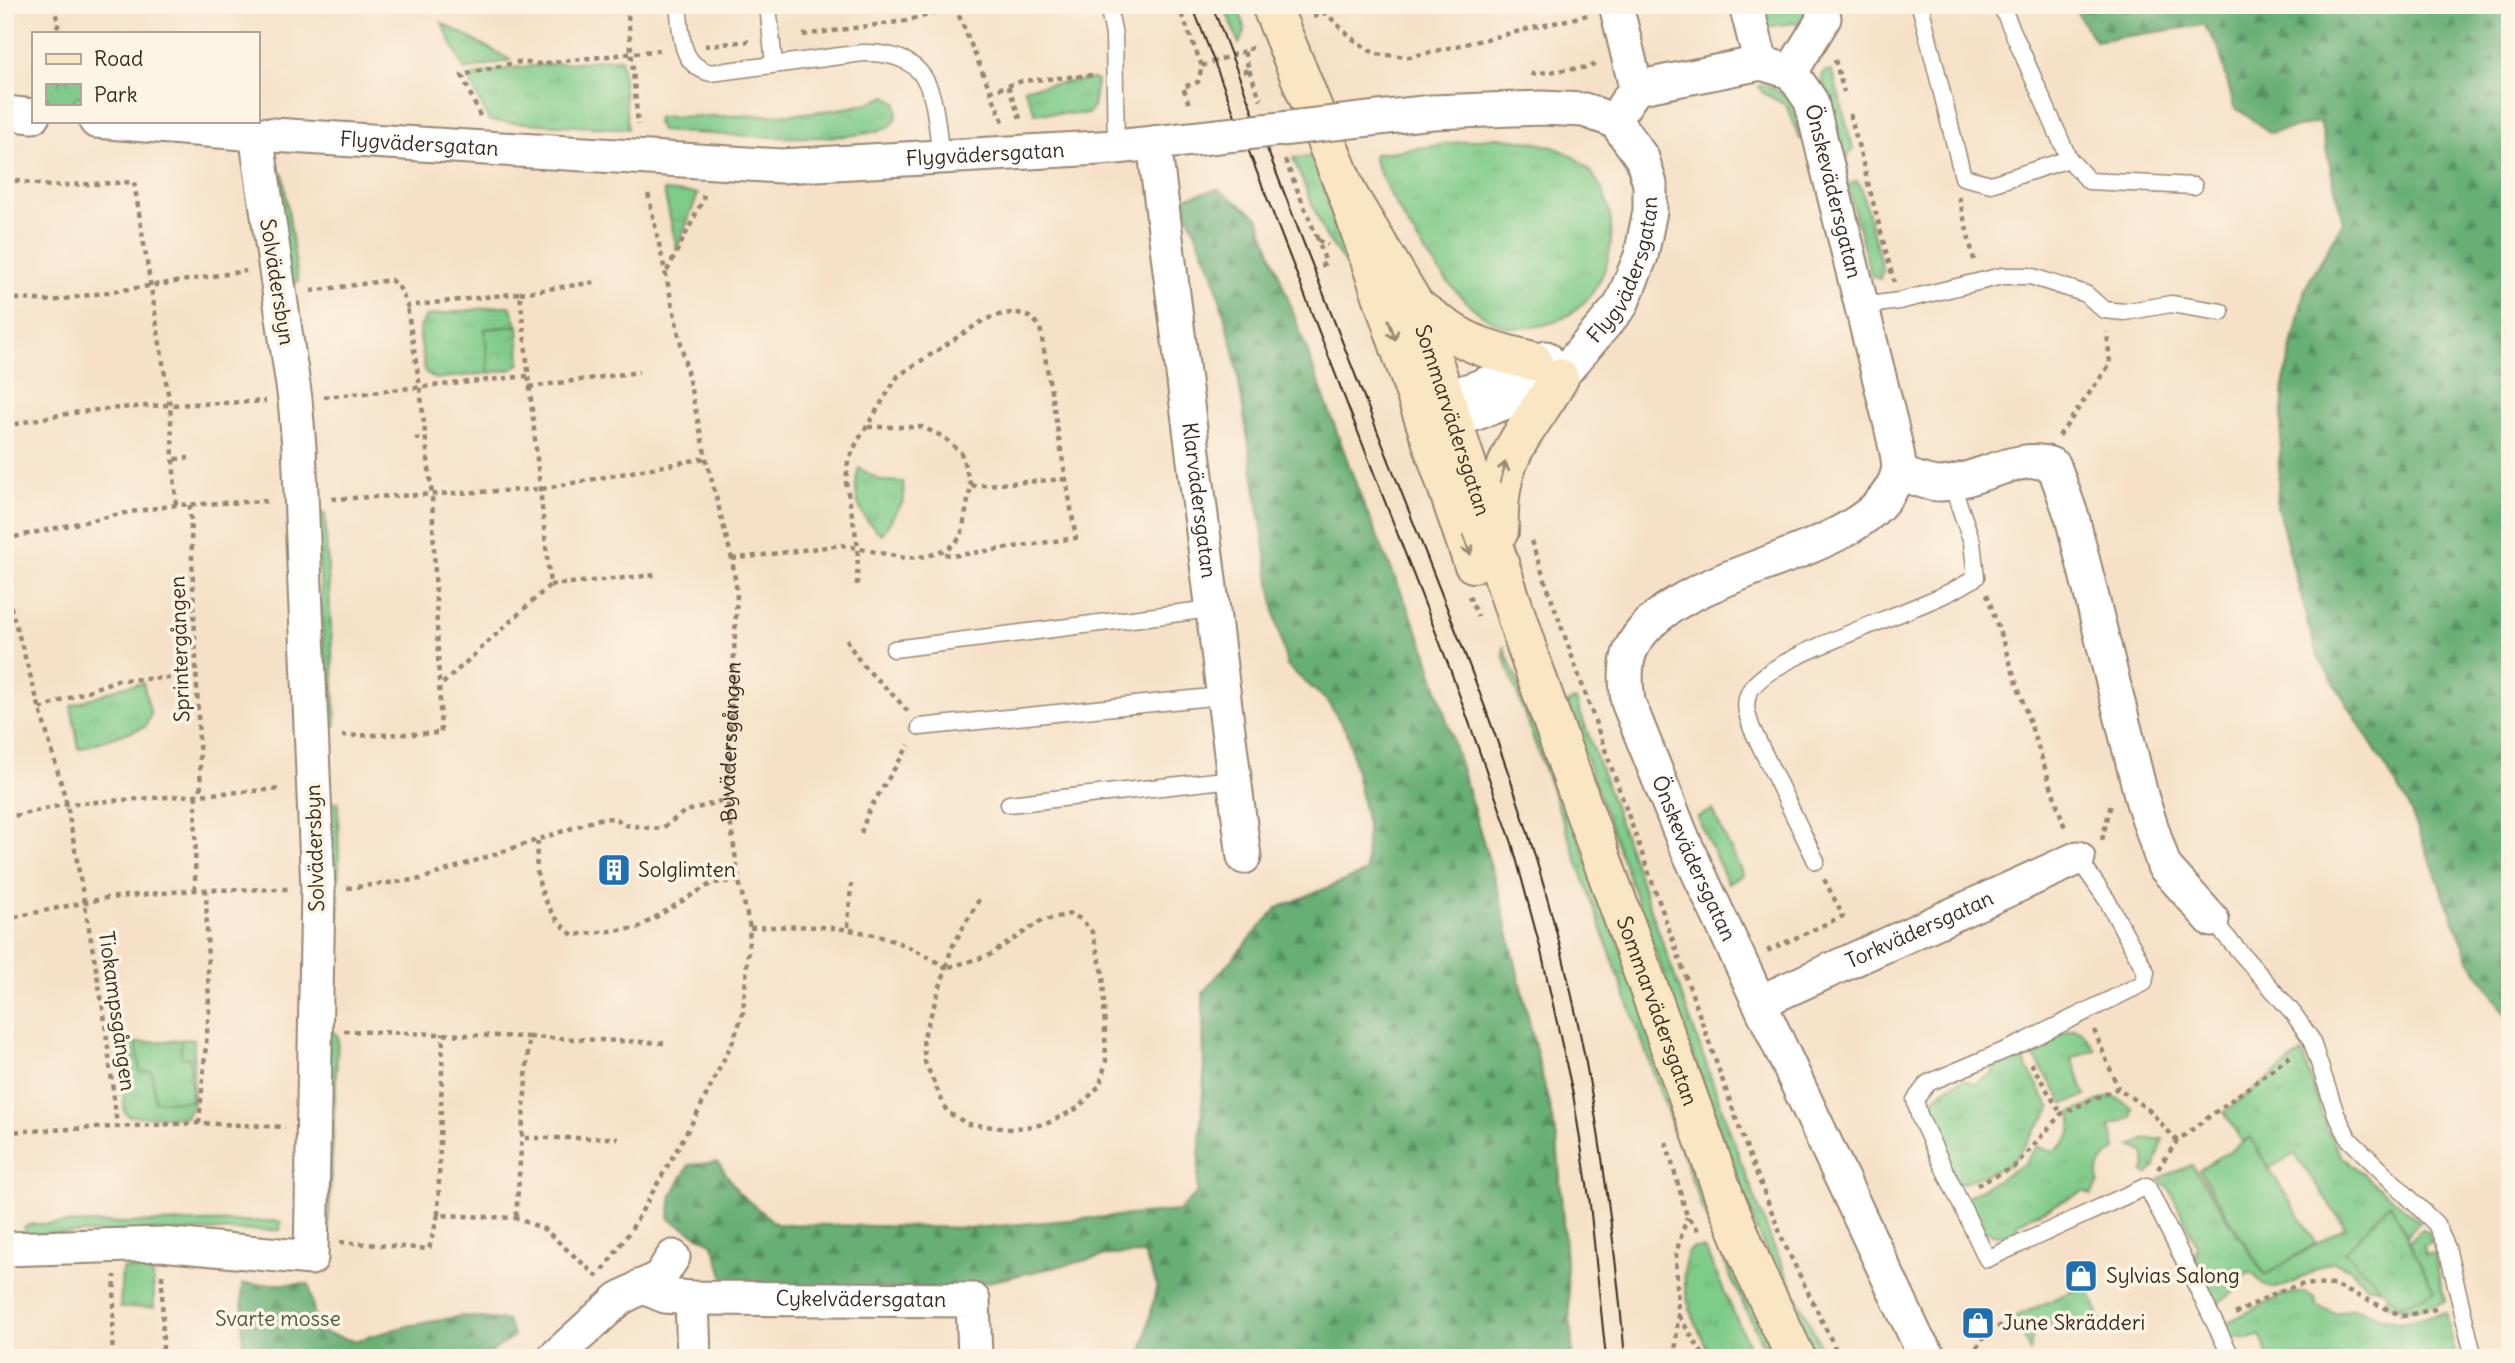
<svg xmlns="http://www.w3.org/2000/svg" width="2515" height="1363" font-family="Delius,sans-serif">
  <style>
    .grass { fill: url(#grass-tufts); stroke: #5d7a54; stroke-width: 2 }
    .forest { fill: url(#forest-firs); stroke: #516c4a; stroke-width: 2 }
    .park { fill: url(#park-crowns); stroke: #5d7a54; stroke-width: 2 }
    .pitch { fill: #7fcb8a; stroke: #5d7a54; stroke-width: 2 }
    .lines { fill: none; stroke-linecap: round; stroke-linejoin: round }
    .lane-casing { stroke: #988673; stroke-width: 19 }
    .street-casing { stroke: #988673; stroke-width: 37 }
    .secondary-casing { stroke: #988673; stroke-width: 42 }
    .path { stroke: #988673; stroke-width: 4.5; stroke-dasharray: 5 5; stroke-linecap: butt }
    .lane { stroke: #fff; stroke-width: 16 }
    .street { stroke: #fff; stroke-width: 33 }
    .secondary { stroke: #fbe6c3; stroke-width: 38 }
    .tram { stroke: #3b2a1e; stroke-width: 2 }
    .street-bridge-casing { stroke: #988673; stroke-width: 37; stroke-linecap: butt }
    .street-bridge { stroke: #fff; stroke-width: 33 }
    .oneway { stroke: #9b8870 }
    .labels { text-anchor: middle; stroke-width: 7; stroke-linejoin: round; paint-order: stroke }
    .street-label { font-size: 21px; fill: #3b2a1e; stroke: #fcf5e5 }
    .poi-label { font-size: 21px; fill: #3b2a1e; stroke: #fcf5e5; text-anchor: start }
    .park-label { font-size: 21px; fill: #4f5a3e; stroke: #fcf5e5 }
  </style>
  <defs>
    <pattern id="grass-tufts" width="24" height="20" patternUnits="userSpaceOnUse" patternTransform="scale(1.75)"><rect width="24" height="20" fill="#7fcb8a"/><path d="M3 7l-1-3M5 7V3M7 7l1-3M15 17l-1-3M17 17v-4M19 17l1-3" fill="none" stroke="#6fae77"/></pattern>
    <pattern id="forest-firs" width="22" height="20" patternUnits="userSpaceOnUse" patternTransform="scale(1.75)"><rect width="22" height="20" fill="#67af76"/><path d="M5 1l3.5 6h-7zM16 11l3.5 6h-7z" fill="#568f60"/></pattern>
    <pattern id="park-crowns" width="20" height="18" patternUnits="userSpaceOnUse" patternTransform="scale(1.75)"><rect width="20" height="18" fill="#7fcb8a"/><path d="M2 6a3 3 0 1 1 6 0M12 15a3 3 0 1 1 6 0" fill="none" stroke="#6fae77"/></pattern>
  </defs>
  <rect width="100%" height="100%" fill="#fcf5e5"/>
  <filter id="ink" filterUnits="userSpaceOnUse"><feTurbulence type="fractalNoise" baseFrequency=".0143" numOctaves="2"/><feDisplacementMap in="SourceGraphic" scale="14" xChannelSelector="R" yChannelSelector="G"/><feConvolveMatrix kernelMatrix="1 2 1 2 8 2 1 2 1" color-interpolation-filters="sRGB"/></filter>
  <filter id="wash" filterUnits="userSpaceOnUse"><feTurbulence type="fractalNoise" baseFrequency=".00686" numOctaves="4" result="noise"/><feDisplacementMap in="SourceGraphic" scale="28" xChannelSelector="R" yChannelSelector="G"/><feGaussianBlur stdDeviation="1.57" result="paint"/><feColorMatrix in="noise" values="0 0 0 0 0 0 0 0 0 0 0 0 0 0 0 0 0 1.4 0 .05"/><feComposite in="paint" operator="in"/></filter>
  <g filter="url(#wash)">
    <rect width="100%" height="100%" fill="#f6e1c8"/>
    <path class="grass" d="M 1224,5 L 1238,5 L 1245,31 L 1239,44 Z
      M 1755,5 L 1807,5 L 1802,22 L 1764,27 Z
      M 442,23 L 511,60 L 465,70 Z
      M 608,59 L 621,59 L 628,129 L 489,121 L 469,79 C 477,68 586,62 608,59 Z
      M 1826,71 L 1831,71 L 1834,77 L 1853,149 L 1847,157 L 1843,153 L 1823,81 L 1822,74 Z
      M 1093,79 L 1097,81 L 1093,107 L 1088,114 L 1035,113 L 1024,88 Z
      M 1768,85 L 1796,104 L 1804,139 L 1800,139 L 1786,105 L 1763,93 L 1758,86 Z
      M 887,96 L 896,103 C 898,110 899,117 893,123 C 871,148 699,133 661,131 L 656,120 L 659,117 C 718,115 837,120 887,96 Z
      M 1496,137 C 1519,140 1548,142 1569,154 C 1637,194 1619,308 1544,325 C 1533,327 1517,330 1507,327 C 1455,315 1393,206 1374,160 L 1375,154 Z
      M 1314,156 L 1359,283 L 1325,235 L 1293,158 Z
      M 283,174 L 298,281 L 292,286 L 270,176 Z
      M 1857,181 L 1861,187 L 1883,271 L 1880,279 L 1871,276 L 1849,191 L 1848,185 Z
      M 664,191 L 698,194 L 677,249 Z
      M 502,306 L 510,306 L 518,326 L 485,329 L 489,373 L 436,379 L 425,372 L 419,329 L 426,316 Z
      M 859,468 L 882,481 L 903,482 L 904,500 L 882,534 C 859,519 851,494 859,468 Z
      M 322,512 L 325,515 L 336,725 L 327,725 L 317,514 Z
      M 1504,648 L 1529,708 L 1777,1358 L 1769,1358 L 1731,1278 L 1695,1189 L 1503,654 Z
      M 1576,700 L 1740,1159 L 1774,1247 L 1826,1358 L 1817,1358 L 1754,1225 L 1566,703 Z
      M 329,802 L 338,802 L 339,878 L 336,884 L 330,886 Z
      M 1712,810 L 1743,875 L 1728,883 L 1697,817 Z
      M 327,892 L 339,896 L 338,958 L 330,951 Z
      M 2074,1029 L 2083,1032 L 2095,1050 L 2072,1058 L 2086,1096 L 2064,1104 L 2027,1045 Z
      M 333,1032 L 338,1036 L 328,1234 L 329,1034 Z
      M 194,1039 L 193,1104 L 186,1117 L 129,1116 L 125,1113 L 118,1044 L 129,1041 L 137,1043 L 140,1071 L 190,1058 L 181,1057 L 181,1040 Z
      M 2018,1051 L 2051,1109 L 2010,1165 L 1957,1185 L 1926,1115 C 1933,1094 1944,1089 1963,1079 L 1974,1084 L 1993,1074 L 1992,1063 Z
      M 2302,1053 L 2327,1130 L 2341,1156 L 2420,1221 L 2406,1236 L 2390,1204 L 2346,1252 L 2384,1288 L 2367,1287 L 2351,1269 L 2332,1261 C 2316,1266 2283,1296 2266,1286 C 2262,1284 2257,1278 2254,1274 L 2249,1273 L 2237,1281 L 2238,1289 L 2211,1308 L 2205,1293 L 2209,1282 L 2200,1264 L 2195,1263 L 2197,1245 L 2169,1188 L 2159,1180 L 2162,1177 L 2192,1165 L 2265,1275 L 2345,1227 L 2295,1154 L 2270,1168 L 2250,1137 L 2242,1142 L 2224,1112 Z
      M 2108,1097 L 2117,1098 L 2133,1108 L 2131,1118 L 2110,1126 L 2116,1150 C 2103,1158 2095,1166 2099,1182 L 2091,1195 L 2084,1191 L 2017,1223 L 2017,1233 L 1996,1235 L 1979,1230 L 1964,1199 L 2024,1164 L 2037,1146 L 2054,1151 C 2071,1140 2075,1132 2071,1113 Z
      M 2147,1139 L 2163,1139 L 2155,1167 L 2148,1174 L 2143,1172 L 2146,1167 L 2144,1152 L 2131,1146 Z
      M 275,1221 L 281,1222 L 280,1230 L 28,1234 L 23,1231 L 24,1227 L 32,1224 Z
      M 2423,1229 L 2429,1234 L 2432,1242 L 2424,1245 L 2426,1255 L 2434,1253 L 2445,1302 C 2424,1307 2406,1314 2386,1304 L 2386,1295 L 2389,1294 L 2400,1306 L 2434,1291 L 2409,1241 Z
      M 1692,1248 L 1703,1248 L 1706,1251 L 1754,1358 L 1712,1358 C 1695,1323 1679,1294 1686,1254 Z
      M 146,1266 L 153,1268 L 154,1307 L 120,1308 L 122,1269 Z
      M 2087,1284 L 2102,1326 L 2034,1328 L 2030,1352 L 2015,1317 Z
      M 2305,1292 L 2315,1298 L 2318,1306 L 2336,1314 L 2353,1308 L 2399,1323 L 2446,1312 L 2456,1358 L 2270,1358 L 2260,1335 L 2249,1339 L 2228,1336 L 2220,1326 L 2282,1295 Z"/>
    <path class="forest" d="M 2072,5 L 2510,5 L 2510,1020 L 2470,961 L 2407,802 L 2317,655 L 2277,506 L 2284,382 L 2305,288 L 2343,222 L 2320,122 L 2271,133 L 2234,107 L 2218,46 L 2204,25 L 2095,41 Z
      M 1218,189 L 1258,217 L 1363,503 L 1425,648 L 1499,894 L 1557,1139 L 1573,1358 L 1141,1358 L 1157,1285 L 1144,1254 L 1110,1255 L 965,1287 L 728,1291 L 713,1244 L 669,1219 L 672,1194 L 689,1165 L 718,1162 L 739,1193 L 776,1224 L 974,1228 L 1178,1211 L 1197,1193 L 1204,1076 L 1203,992 L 1277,908 L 1366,872 L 1367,825 L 1348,734 L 1327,701 L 1287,666 L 1276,619 L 1234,351 L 1213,274 L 1181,198 Z
      M 242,1284 L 309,1284 L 317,1331 L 354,1341 L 407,1326 L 462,1316 L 507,1321 L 514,1336 L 483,1358 L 243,1358 Z"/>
    <path class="park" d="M 518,326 L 520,363 L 513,369 L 489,373 L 485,329 Z
      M 143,683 L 151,715 L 145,727 L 79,749 L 71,706 L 121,687 Z
      M 181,1040 L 181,1057 L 190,1058 L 191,1101 L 155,1101 L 152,1071 L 140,1072 L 137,1043 Z
      M 2390,1203 L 2434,1291 L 2400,1306 L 2345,1252 Z"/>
    <path class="pitch" d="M 2250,1138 L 2316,1243 L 2265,1275 L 2199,1170 Z"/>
  </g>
  <g filter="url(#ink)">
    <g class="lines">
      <defs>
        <path id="lane" d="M 678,5 C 682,33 678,65 711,73 L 863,53 C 937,52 933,99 941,157
          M 768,5 L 774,64
          M 1108,5 L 1114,35 L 1116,147
          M 1920,5 L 1963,177 L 1991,184 L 2069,159 L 2001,5
          M 2069,159 L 2089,181 L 2194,186
          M 1862,306 L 1899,301 L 2002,276 L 2030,276 L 2086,294 L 2104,310 L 2124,312 L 2171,304 L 2221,312
          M 894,649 L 1211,609
          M 920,727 L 1221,696
          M 1009,804 L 1233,779
          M 2078,858 L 2107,900 L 2146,972 L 2144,983 L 2020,1044 L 1928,1083 L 1915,1100 L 1920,1118 L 1987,1259 L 2147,1186 L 2232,1358
          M 1816,861 L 1752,729 C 1748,717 1743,705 1749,693 C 1765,653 1934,609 1976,577 L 1972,542 L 1951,482
          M 2212,920 L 2293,1013 L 2311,1039 L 2336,1114 L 2349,1139 L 2436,1224 L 2447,1248 L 2474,1358"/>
        <g id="street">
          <path d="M 1616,5 L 1636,88 L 1623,107"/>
          <path d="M 1746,5 L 1761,63"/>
          <path d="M 1791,72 L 1824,18 L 1821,5"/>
          <path id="s2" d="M 1636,88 L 1761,63 L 1791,72 L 1811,101 L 1891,425 C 1893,438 1901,461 1898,473 C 1872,563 1672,562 1631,649 C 1624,665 1626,685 1628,702 L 1685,844 L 1918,1341 L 1930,1358"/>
          <path d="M 5,113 L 33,116"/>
          <path id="s3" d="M 96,121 L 256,134 L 781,166 L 1116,147 L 1182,140"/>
          <path id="s4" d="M 1154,143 L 1244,857"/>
          <path d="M 1420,406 L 1479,387 L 1546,358"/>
          <path id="s5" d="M 1428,431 L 1528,394 L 1559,378 L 1621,305 L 1641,256 L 1650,211 L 1650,184 L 1642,158 L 1615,121 L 1584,110 L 1541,108 L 1432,112"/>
          <path d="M 1898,472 C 1912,477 1926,484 1941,484 C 1976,482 2023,450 2054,466 L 2072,517 L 2142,799 L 2164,866 L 2212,920"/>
          <path id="s6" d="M 1760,1002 L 2078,858"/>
          <path d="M 5,1249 L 161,1244 L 311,1258 L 318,889 L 299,447 L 295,399 L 256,134"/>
          <path id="s7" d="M 641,1286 L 665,1296 L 692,1298 L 973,1300 L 975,1358"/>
          <path d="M 692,1298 L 694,1358"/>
          <path d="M 554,1358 L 619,1299 L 660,1277 L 673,1257"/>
        </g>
        <g id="secondary">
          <path d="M 1271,5 L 1348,195 L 1473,563"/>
          <path id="s8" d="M 1348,195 L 1415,306 L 1530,658 L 1585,813 L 1725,1198 L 1756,1274 L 1796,1358"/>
          <path d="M 1415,306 C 1460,341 1477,348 1533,361"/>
          <path d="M 1499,531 C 1496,453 1523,440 1559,378"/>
        </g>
      </defs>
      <use href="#lane" class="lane-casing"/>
      <use href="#street" class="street-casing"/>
      <use href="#secondary" class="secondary-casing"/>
      <g class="path">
        <path d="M 52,5 L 59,23 L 55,33"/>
        <path d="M 627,5 L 638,125"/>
        <path d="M 1178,5 L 1202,66 L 1198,82 L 1183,87 L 1190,107"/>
        <path d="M 955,6 L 1004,124"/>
        <path d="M 1313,17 L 1326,13 L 1350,37 L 1375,54 L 1410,57 L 1588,15"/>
        <path d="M 803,35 L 905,21 L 956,8"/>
        <path d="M 705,46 L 749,41"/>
        <path d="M 1835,60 L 1844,92"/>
        <path d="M 1202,66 L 1244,51"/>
        <path d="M 1249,70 L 1261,100"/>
        <path d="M 1243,72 L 1249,70 L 1244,51 L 1254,47"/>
        <path d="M 1531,74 L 1590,67 L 1598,62"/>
        <path d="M 1008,86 L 1021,121"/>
        <path d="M 989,92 L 1022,81 L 1094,75"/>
        <path d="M 1850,114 L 1894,282"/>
        <path d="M 480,116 L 462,75 L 518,62 L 537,64 L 662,50"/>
        <path d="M 1285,160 L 1318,240"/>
        <path d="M 5,179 L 50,186 L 134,182 L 170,406 L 176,505"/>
        <path d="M 1959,197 L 1974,260"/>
        <path d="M 1321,266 L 1326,263 L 1318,240 L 1328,245"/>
        <path d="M 667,271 L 703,200 L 704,191"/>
        <path d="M 311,291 L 391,280 L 401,290 L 407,306 L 520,293 L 550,585 L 439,687"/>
        <path d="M 520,293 L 597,282"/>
        <path d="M 5,298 L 51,301 L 246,271"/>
        <path d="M 529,387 L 639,372"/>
        <path d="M 324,397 L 528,376"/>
        <path d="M 5,427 C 91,403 178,406 266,401"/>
        <path d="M 2059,436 L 2110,364 L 2107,332"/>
        <path d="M 415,439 L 424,438"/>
        <path d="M 175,459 L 189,458"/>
        <path d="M 971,486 L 1066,479"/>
        <path d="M 332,499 L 541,489 L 706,458"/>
        <path d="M 190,505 L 201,793"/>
        <path d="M 5,539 L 130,512 L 176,505 L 270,501"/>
        <path d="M 1531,541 L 1747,1149 L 1784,1243 L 1840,1358"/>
        <path d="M 732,559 L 842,545 L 905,558 L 928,556 L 949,548 L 961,537 L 971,486 L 961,453 L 944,437 L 922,427 L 865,427"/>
        <path d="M 550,585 L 655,575"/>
        <path d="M 857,585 L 858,547 L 846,482 L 848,462 L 857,442 L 898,376 L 984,320 C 1006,312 1025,307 1040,327 L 1076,538 L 952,556 L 940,552"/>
        <path d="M 5,587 L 67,804 L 104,1014 L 117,1125"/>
        <path d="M 1987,594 L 2066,831"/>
        <path d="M 1469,596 L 1478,617"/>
        <path d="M 847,639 C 860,670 888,686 908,712"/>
        <path d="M 40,709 L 117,680 L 197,677"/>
        <path d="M 342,736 L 441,733 L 432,496 L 420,387 L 407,306"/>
        <path d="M 5,818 L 67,804 L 282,789"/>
        <path d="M 861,833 L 869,810 L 909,745"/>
        <path d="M 2102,840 L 2111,804"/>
        <path d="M 538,841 C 532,876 544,913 573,935 L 638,928 L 712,883 L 739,881"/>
        <path d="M 347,888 L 421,879 L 599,819 L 615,818 L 625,825 L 661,829 L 684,812 L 727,799"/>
        <path d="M 195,890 L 196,793"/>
        <path d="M 5,919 L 106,898 L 195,890 L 289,889"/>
        <path d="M 848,927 L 851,884"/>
        <path d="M 750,928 C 825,924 882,925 946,968 L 923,1039 L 925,1062 L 947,1112 L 968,1124 L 1010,1129 L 1046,1124 L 1078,1108 L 1100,1085 L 1106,1061 L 1103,973 L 1092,932 L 1081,919 L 1070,914 L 1041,921 L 988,956 L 946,968 L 951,949 L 981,896"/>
        <path d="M 1767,951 L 1843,916 L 1824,879"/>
        <path d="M 2094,1030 L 2118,1088"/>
        <path d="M 344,1031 L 529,1037 L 516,1218"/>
        <path d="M 529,1037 L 666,1043"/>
        <path d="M 2031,1063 L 2061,1114"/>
        <path d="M 199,1123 L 209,1010 L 206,890"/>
        <path d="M 5,1132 L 199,1123 L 285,1127"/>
        <path d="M 525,1138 L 618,1138"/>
        <path d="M 1666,1142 L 1687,1216 L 1699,1231"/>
        <path d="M 2158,1169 L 2177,1141 L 2294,1053"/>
        <path d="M 1977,1185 L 2014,1167 L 2061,1114 L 2118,1088 L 2150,1111 L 2177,1141"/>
        <path d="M 438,1215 L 443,1033"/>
        <path d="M 340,1242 L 429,1249 L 438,1215 L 516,1218 L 544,1229 L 599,1278"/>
        <path id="s1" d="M 603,1270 L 631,1230 L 696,1116 L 733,1041 L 743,1013 L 750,928 L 739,881 L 727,799 L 737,593 L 732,559 L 706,458 L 647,189"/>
        <path d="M 162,1275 L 163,1358"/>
        <path d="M 2235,1314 L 2279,1291 L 2304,1284 L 2334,1285 L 2403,1316 L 2440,1308"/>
        <path d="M 5,1316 L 10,1358"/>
        <path d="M 1679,1316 L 1705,1358"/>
        <path d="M 112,1358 L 115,1275"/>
        <path d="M 1675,1358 L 1678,1315 L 1676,1253 L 1687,1217"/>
        <path d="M 1974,1358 C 1977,1337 1994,1329 2011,1320 L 2009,1315"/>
      </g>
      <use href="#lane" class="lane"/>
      <use href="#street" class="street"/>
      <use href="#secondary" class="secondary"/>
      <path class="tram" d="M 1192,5 L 1450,669 L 1512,843 L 1540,947 L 1573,1094 L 1590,1204 L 1606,1358
        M 1212,5 C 1271,161 1332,316 1393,471 C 1447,608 1504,745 1544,887 C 1589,1042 1611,1198 1625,1358"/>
      <defs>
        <path id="street-bridge" d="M 1182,140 L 1432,112"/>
      </defs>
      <use href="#street-bridge" class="street-bridge-casing"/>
      <use href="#street-bridge" class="street-bridge"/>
    </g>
    <defs><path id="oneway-shaft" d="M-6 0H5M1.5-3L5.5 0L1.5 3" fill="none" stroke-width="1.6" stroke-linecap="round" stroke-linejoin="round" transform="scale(1.75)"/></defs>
    <g class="oneway">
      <use href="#oneway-shaft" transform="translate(1392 330) rotate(71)"/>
      <use href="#oneway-shaft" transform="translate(1503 472) rotate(-75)"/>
      <use href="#oneway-shaft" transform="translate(1467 545) rotate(70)"/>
    </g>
  </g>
  <defs>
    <symbol id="building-square" viewBox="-11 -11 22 22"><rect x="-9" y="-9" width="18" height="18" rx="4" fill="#1f6fb2" stroke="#fcf5e5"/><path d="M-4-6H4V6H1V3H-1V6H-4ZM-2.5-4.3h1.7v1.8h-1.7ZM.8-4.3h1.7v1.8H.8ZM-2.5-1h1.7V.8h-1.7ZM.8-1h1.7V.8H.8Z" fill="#fff"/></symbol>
    <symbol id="shop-square" viewBox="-11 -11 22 22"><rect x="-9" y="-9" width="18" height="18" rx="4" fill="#1f6fb2" stroke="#fcf5e5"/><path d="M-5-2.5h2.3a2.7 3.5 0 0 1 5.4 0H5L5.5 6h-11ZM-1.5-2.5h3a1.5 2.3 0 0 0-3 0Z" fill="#fff"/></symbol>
  </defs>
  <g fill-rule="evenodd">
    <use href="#building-square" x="595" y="851" width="38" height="38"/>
    <use href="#shop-square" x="2062" y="1257" width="38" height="38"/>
    <use href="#shop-square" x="1959" y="1304" width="38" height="38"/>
  </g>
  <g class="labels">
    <g class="street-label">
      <text dy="7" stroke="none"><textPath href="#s3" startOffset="324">Flygvädersgatan</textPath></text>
      <text dy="7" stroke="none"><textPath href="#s3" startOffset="891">Flygvädersgatan</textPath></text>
      <text dy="7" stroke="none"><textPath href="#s2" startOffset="287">Önskevädersgatan</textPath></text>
      <text dy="7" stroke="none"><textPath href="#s5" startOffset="271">Flygvädersgatan</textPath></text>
      <text transform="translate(277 282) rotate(81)" y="7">Solvädersbyn</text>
      <text dy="7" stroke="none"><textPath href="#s8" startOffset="250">Sommarvädersgatan</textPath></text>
      <text dy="7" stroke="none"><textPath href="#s4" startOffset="360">Klarvädersgatan</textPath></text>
      <text transform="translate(180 649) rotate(-92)" y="7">Sprintergången</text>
      <text dy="7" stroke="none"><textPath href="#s1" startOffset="567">Byvädersgången</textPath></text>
      <text transform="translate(315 848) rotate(-92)" y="7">Solvädersbyn</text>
      <text dy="7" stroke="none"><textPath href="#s2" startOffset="1129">Önskevädersgatan</textPath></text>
      <text dy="7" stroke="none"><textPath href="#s6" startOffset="175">Torkvädersgatan</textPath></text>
      <text dy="7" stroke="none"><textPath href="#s8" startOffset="875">Sommarvädersgatan</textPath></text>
      <text transform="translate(117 1011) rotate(82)" y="7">Tiokampsgången</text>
      <text dy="7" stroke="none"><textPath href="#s7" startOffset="222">Cykelvädersgatan</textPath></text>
    </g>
    <g class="poi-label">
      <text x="638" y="877">Solglimten</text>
      <text x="2106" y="1283">Sylvias Salong</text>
      <text x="2002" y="1330">June Skrädderi</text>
    </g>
    <g class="park-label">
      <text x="278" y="1326">Svarte mosse</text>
    </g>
  </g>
  <rect width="2515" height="1363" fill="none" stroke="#fcf5e5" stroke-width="28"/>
  <rect x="32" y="32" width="228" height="91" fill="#fcf5e5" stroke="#afa495" stroke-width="2"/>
  <rect x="46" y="54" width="35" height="10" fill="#fbe6c3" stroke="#afa495" stroke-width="2"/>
  <text x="94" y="66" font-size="21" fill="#3b2a1e">Road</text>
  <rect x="46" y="84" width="35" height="21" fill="url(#park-crowns)" stroke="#afa495" stroke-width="2"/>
  <text x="94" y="102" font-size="21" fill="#3b2a1e">Park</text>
</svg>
